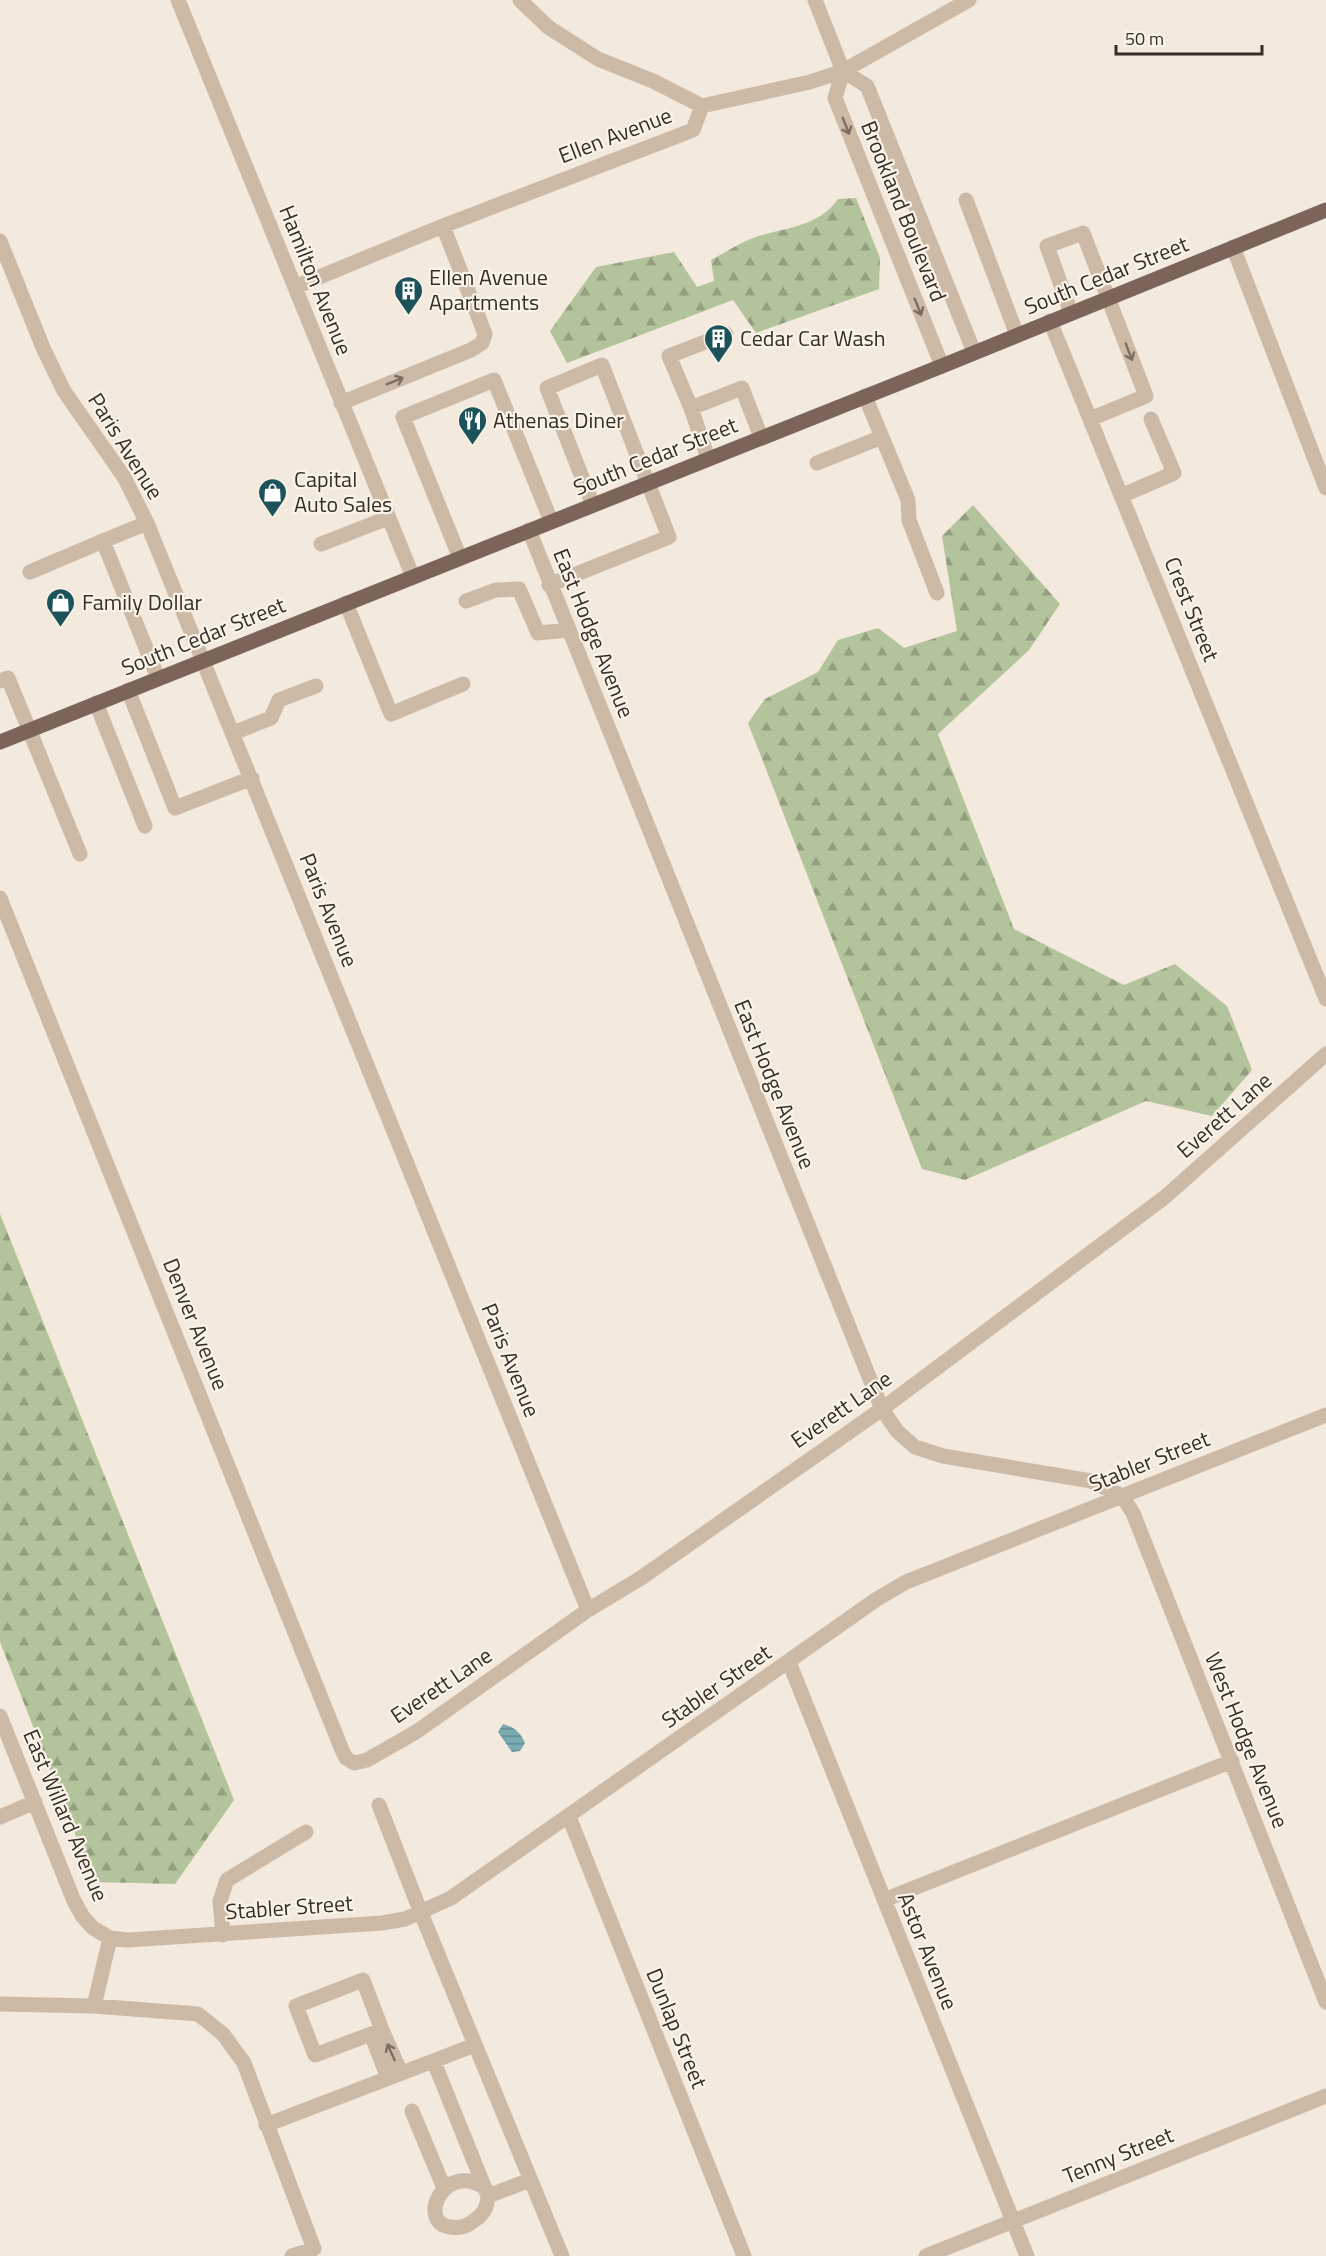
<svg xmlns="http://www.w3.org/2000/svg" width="1326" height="2256" font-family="'Titillium Web',sans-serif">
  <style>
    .forest { fill: url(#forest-firs) }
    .water { fill: url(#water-rules) }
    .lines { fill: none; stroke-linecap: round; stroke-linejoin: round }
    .minor { stroke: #ccbaa7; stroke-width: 15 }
    .major { stroke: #7a6558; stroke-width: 15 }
    .oneway { stroke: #7b6d61 }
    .labels { text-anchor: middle; stroke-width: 4.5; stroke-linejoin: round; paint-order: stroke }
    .street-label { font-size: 22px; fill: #382e28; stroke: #faf3e8 }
    .poi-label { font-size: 22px; fill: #382e28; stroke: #faf3e8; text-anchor: start }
  </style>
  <defs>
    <pattern id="forest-firs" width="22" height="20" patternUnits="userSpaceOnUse" patternTransform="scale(1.5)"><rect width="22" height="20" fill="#b3c39b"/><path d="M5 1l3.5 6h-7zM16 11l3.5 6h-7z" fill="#939f7e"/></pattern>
    <pattern id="water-rules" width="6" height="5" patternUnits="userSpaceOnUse" patternTransform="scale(1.5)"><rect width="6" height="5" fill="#79acb1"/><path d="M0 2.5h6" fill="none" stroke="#648c90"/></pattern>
  </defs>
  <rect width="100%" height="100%" fill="#f3e9dc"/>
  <path class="forest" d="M 856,198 L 880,258 L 879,289 L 756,333 L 733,300 L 567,363 L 550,331 L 596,267 L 674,252 L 697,287 L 714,281 L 711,260 C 725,253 739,243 753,238 C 784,227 818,228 838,199 Z
    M 973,505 L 1060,604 L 1029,650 L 938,734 L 1014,929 L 1124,985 L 1175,964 L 1227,1006 L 1252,1070 L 1212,1116 L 1146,1101 L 965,1180 L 922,1169 L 748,723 L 765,699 L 818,672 L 838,640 L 878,628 L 904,648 L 957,631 L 942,536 Z
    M 0,1214 L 234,1800 L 175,1884 L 94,1882 L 0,1642 Z"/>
  <path class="water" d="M 503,1724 C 515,1728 520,1732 525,1743 L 520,1751 L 512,1752 L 498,1732 Z"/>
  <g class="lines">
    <path class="minor" d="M 178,0 L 413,577
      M 520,0 L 548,27 L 598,59 L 653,81 L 702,106
      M 815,0 L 843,71 L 867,86 L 974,352
      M 843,71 L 835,98 L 942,366
      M 966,200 L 1017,335
      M 0,241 L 44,350 L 64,391 L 124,477 L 147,523 L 588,1610
      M 1233,247 L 1326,488
      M 295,287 L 443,226 L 693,130 L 702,106 L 810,82 L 843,71 L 969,0
      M 1071,313 L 1047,246 L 1083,233 L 1146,396 L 1090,419
      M 1050,321 L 1326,999
      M 865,396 L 908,500 L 909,520 L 937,593
      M 341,403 L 471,350 L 482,343 L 485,334 L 443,226
      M 691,408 L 669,356 L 726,334
      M 708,458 L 691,408 L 742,388 L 761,437
      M 817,463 L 882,437
      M 1121,496 L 1174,473 L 1151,419
      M 147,523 L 103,541 L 158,678
      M 529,530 L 882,1409 L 897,1431 L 915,1447 L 943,1456 L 1091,1481 L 1122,1496 L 1133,1513 L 1326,2002
      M 321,544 L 388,518
      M 460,558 L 403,417 L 494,380 L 551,521
      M 30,572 L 103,541
      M 549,585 L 669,537 L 602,365 L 547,388 L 593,505
      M 466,601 L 496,590 L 519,589 L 538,633 L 568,630
      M 346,603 L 391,714 L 463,684
      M 0,681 L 8,678 L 80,854
      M 128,690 L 175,808 L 252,778
      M 96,703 L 145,826
      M 233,733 L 271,718 L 279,700 L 316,686
      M 0,898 L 342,1750 L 346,1758 L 354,1763 L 367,1760 L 416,1732 L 588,1610 L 641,1578 L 882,1409 L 1165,1197 L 1326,1054
      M 789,1662 L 1027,2256
      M 0,1716 L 74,1901 L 83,1917 L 93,1928 L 110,1938 L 128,1940 L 382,1923 L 405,1919 L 451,1898 L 877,1599 L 906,1582 L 1326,1415
      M 379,1805 L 421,1913 L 562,2256
      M 0,1817 L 35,1802
      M 569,1817 L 744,2256
      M 884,1900 L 1232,1761
      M 223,1935 L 220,1901 L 227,1880 L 306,1832
      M 363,1980 L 382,2030 L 315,2055 L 296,2006 Z
      M 0,2004 L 94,2006 L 110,1938
      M 94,2006 L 198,2014 L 223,2034 L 244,2063 L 314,2249 L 292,2256
      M 382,2030 L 401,2073
      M 371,2034 L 388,2078
      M 434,2062 L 488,2196 L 530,2180
      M 412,2111 L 444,2188
      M 266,2125 L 475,2045
      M 485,2188 C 445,2160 416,2222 450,2227 C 457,2228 466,2227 472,2222 C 483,2215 487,2209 488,2196
      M 926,2256 L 1326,2096"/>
    <path class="major" d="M 0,742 L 942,366 L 1326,210"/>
  </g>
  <defs><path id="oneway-shaft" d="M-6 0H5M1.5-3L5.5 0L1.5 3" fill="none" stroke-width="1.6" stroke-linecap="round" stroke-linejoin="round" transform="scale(1.5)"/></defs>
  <g class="oneway">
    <use href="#oneway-shaft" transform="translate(846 126) rotate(68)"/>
    <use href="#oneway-shaft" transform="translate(918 307) rotate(68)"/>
    <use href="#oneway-shaft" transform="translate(1129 352) rotate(69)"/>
    <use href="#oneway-shaft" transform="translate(395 381) rotate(-22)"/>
    <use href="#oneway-shaft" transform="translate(391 2052) rotate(-114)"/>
  </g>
  <defs>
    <symbol id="building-pin" viewBox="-11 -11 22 30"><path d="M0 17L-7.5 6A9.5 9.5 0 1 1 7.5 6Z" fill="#1c535b" stroke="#faf3e8"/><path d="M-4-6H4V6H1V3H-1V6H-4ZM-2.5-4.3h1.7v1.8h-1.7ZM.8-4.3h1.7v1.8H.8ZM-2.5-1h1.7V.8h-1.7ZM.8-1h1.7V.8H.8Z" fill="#fff"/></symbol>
    <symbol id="restaurant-pin" viewBox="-11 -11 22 30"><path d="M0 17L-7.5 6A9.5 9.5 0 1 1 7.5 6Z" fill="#1c535b" stroke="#faf3e8"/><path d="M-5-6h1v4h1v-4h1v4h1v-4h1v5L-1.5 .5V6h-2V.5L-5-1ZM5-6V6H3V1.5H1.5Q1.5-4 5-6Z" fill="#fff"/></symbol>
    <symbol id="shop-pin" viewBox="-11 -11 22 30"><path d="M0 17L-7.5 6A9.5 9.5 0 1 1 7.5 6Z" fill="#1c535b" stroke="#faf3e8"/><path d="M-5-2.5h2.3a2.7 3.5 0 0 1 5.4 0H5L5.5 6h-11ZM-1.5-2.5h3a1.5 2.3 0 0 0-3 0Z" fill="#fff"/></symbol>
  </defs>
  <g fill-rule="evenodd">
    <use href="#building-pin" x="392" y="274" width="33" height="45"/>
    <use href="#building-pin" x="702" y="322" width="33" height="45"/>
    <use href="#restaurant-pin" x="456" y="404" width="33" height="45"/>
    <use href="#shop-pin" x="256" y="476" width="33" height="45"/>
    <use href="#shop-pin" x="44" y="586" width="33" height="45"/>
  </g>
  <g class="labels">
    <g class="street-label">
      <text transform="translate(615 135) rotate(-21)" y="8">Ellen Avenue</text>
      <text transform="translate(904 211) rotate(68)" y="8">Brookland Boulevard</text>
      <text transform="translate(1106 275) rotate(-22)" y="8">South Cedar Street</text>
      <text transform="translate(316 280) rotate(68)" y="8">Hamilton Avenue</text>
      <text transform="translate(126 446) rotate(58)" y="8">Paris Avenue</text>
      <text transform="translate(655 456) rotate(-22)" y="8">South Cedar Street</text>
      <text transform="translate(1192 609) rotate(68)" y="8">Crest Street</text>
      <text transform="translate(594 633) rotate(68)" y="8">East Hodge Avenue</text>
      <text transform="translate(203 636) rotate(-22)" y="8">South Cedar Street</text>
      <text transform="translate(329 910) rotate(68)" y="8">Paris Avenue</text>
      <text transform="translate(775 1084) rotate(68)" y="8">East Hodge Avenue</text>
      <text transform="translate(1224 1115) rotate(-41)" y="8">Everett Lane</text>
      <text transform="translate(196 1324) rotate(68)" y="8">Denver Avenue</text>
      <text transform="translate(511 1360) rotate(68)" y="8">Paris Avenue</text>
      <text transform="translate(841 1409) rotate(-35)" y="8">Everett Lane</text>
      <text transform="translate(1149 1461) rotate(-22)" y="8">Stabler Street</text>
      <text transform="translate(441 1685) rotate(-34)" y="8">Everett Lane</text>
      <text transform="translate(716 1686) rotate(-35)" y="8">Stabler Street</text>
      <text transform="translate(1247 1740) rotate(68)" y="8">West Hodge Avenue</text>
      <text transform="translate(66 1815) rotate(67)" y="8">East Willard Avenue</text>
      <text transform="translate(289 1907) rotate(-4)" y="8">Stabler Street</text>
      <text transform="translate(928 1951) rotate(68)" y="8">Astor Avenue</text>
      <text transform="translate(677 2028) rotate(68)" y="8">Dunlap Street</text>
      <text transform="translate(1118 2155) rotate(-22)" y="8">Tenny Street</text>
    </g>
    <g class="poi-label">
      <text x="429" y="285">Ellen Avenue<tspan x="429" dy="25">Apartments</tspan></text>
      <text x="740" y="346">Cedar Car Wash</text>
      <text x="493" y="428">Athenas Diner</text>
      <text x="294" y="487">Capital<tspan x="294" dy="25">Auto Sales</tspan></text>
      <text x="82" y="610">Family Dollar</text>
    </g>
  </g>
  <path d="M1116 45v9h146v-9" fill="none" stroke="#382e28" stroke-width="3"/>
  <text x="1125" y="45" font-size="18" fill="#382e28" stroke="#faf3e8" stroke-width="4.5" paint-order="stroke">50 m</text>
</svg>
